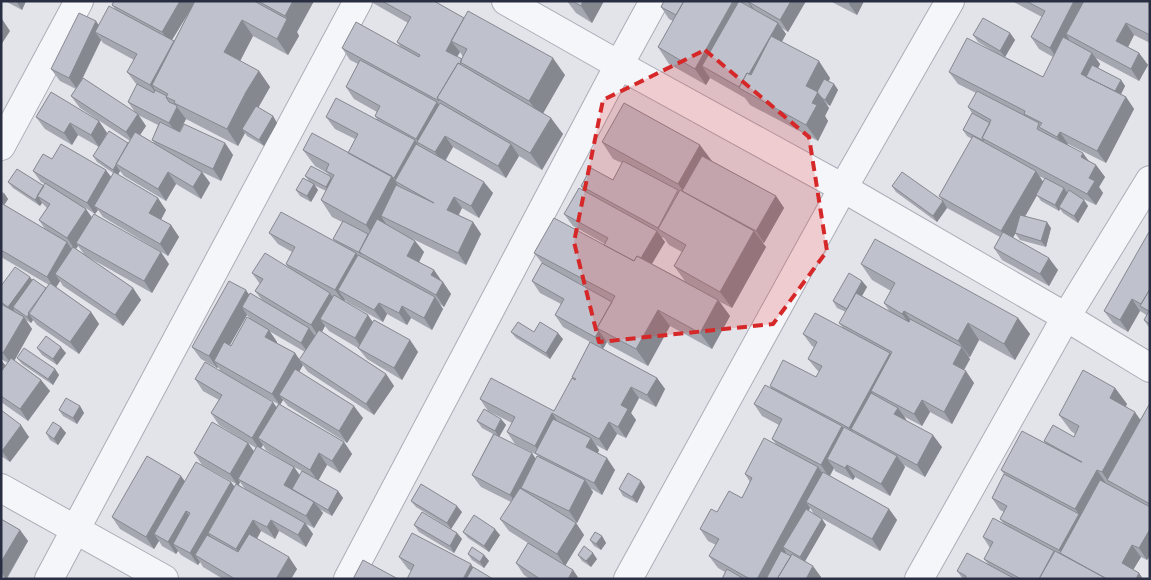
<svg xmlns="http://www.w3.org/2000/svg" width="1151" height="580" font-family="Rubik,sans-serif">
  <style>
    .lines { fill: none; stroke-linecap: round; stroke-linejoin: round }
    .street-casing { stroke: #abadb8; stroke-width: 30 }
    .street { stroke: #f5f6f9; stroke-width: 28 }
    .wall { fill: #a4a7b0; fill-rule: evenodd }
    .shaded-wall { fill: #868890 }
    .building { fill: #bfc2cd; stroke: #868890 }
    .marked { fill: #d62828; fill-opacity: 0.2; stroke: #d62828; stroke-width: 4; stroke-dasharray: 10 6; stroke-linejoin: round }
  </style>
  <rect width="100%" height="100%" fill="#e2e4ea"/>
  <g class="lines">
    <defs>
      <path id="street" d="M 506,1 L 619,65 L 843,188 L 1066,317 L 1150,368
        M 1,146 L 79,1
        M 1,488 L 164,579
        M 49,579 L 358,1
        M 348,579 L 619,65 L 654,1
        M 628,579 L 843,188 L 950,1
        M 919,579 L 1066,317 L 1150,180"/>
    </defs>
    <use href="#street" class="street-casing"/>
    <use href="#street" class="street"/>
  </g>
  <path class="wall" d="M 5,1 L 26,1 L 22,10 Z
    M 114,1 L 314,1 L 297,32 L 299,36 L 288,55 L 253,36 L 240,61 L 259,71 L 270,87 L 258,108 L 273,116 L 277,123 L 264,146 L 247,136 L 245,133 L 238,146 L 186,119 L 179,132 L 225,143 L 233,155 L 221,181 L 202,172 L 210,183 L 201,199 L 176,184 L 166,201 L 124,176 L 120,171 L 118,175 L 166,210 L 161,220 L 171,225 L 179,237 L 168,256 L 103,217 L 98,210 L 95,214 L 84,207 L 92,217 L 169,264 L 152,293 L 88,257 L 133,288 L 141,300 L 123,326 L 63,286 L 60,281 L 56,287 L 91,312 L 99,324 L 79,354 L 37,325 L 33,320 L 31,323 L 26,320 L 32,329 L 14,360 L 41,380 L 50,391 L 28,421 L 1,402 L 1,360 L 6,366 L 8,363 L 1,359 L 1,286 L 30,277 L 32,280 L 46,288 L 49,285 L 1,257 L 1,191 L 4,193 L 8,199 L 4,205 L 45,229 L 39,220 L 47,208 L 42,203 L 40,206 L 13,188 L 8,182 L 44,186 L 45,184 L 41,182 L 33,171 L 52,159 L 111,177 L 113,173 L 97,162 L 93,156 L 99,147 L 78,135 L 72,145 L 45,129 L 36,117 L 99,121 L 107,133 L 102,142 L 128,143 L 130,141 L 80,108 L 71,96 L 76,89 L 60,81 L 51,69 L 96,21 L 98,25 L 115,9 L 112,5 ZM 192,7 L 174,41 L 172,40 ZM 101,40 L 103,43 L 134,60 L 127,72 L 137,85 L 128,102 L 135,112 L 80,84 ZM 138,115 L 158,125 L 152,140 L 155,144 L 140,135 L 146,126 ZM 78,246 L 84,254 L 76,249 Z
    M 371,1 L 434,1 L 565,75 L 543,113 L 563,134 L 542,170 L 519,156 L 506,178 L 453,147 L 446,160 L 493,193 L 479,218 L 462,208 L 459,215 L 473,222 L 481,234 L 466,265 L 413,239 L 415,241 L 424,252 L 419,262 L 434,270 L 451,294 L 444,307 L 440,304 L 443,309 L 432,330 L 411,318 L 407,325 L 387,314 L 383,322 L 347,302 L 345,300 L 344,301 L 373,322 L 410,340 L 418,352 L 402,380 L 367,359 L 358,348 L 329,331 L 325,326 L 322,332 L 386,374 L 394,386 L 374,415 L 308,372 L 299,360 L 305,352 L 269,331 L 277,342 L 277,343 L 295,353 L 303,365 L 299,372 L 363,418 L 347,443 L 288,406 L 283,400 L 280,405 L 344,442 L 352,454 L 340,473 L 327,465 L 318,481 L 338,491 L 343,498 L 332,516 L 319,509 L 323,513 L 314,528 L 306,524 L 313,534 L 306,547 L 279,531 L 275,539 L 261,531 L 257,539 L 297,569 L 291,579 L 223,579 L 203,567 L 200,562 L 198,565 L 181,555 L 178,551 L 176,554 L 162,546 L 159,541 L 154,549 L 120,529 L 112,517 L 185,481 L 231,482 L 235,487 L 236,484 L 202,465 L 194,453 L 248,443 L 254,451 L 256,448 L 219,425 L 211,413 L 219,400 L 203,391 L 195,379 L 221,372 L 218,367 L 217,368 L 201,359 L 192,347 L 249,295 L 262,300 L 255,291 L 260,284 L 252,273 L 288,267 L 286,264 L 292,252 L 278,244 L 269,233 L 336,242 L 333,239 L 342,222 L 332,217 L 321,200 L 326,191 L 314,185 L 318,190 L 311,202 L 300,196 L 296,190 L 309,181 L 305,176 L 330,176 L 327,173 L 315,166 L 303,150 L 348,153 L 355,139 L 335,129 L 326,117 L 377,119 L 375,116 L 377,112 L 354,99 L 346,87 L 358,64 L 350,60 L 342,48 L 400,46 L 397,42 L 408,23 L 373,3 ZM 460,52 L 463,57 L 462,59 L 457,57 ZM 247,315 L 250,319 L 231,346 L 230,345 ZM 251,389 L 278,404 L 276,407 ZM 263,445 L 266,450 L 292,466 L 261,448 ZM 294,467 L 302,471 L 300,475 ZM 240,482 L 245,489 L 239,485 Z
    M 567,1 L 604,1 L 592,23 L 576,13 Z
    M 664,1 L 806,1 L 788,32 L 782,28 L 786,34 L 782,42 L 830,78 L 829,81 L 834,84 L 838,90 L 830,106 L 826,104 L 829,108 L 825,116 L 828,121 L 818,141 L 750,105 L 745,98 L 710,78 L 706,85 L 669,64 L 658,47 L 673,21 L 669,19 L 661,7 Z
    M 830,1 L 864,1 L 857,15 Z
    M 1012,1 L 1150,1 L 1150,43 L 1134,35 L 1128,47 L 1139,53 L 1148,65 L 1139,81 L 1096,58 L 1100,64 L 1098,68 L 1121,80 L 1125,86 L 1121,94 L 1126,97 L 1134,109 L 1106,163 L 1068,144 L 1068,145 L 1089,161 L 1096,165 L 1105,177 L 1099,187 L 1103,193 L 1096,205 L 1079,197 L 1084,200 L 1088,206 L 1078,223 L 1063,213 L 1060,209 L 1059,211 L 1041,201 L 1037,195 L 1025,216 L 1051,228 L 1046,247 L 1020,240 L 1015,233 L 1013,238 L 1058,270 L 1049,286 L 1002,260 L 994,248 L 1000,237 L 947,208 L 937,222 L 896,192 L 892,186 L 943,201 L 939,196 L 972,139 L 967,136 L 963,130 L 972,113 L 968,107 L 976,93 L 958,84 L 949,72 L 998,54 L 978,42 L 973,35 L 1010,33 L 1015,40 L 1005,57 L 1043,77 L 1053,57 L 1039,49 L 1031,37 L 1042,17 ZM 1039,176 L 1045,179 L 1043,182 Z
    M 602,142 L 712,161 L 776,196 L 784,208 L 764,243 L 762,242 L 766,247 L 732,308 L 720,302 L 730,316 L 712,349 L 670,326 L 648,366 L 609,345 L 607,342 L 603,349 L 657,378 L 665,389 L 656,407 L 639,398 L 631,413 L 636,420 L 626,438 L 617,434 L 607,451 L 596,445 L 599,450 L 598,453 L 615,470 L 602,495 L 590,488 L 593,492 L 577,523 L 570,519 L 576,523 L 584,535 L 565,566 L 573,570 L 579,579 L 530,579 L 524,575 L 516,563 L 528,543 L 509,531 L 500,519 L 511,502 L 481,487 L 472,475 L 493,434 L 482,428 L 477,421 L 501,419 L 506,425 L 499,437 L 536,459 L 539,457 L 537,455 L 515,444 L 507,432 L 512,423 L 488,411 L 480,399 L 554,411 L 573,379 L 572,377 L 590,342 L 563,327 L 555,315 L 561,304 L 540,293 L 532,281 L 542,263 L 534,253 L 604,245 L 605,244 L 573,226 L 564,214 L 583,191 L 581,186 L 613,180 L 622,163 L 613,159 ZM 661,237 L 664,238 L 669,245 L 682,252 L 674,266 L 685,281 L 652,264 L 665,242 Z
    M 1150,232 L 1150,329 L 1144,320 L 1147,316 L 1145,314 L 1140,311 L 1128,332 L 1113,323 L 1104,311 Z
    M 861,264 L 1018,318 L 1030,334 L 1015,360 L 979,340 L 970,357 L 968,357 L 970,359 L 964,370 L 974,383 L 952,424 L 930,412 L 922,426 L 903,416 L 906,420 L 942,447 L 925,477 L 904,465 L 905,467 L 890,496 L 855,477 L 853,480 L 835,471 L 834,468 L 830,476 L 889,509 L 897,520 L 880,551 L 814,514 L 810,508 L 809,511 L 822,519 L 826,525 L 805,561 L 821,577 L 821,579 L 722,579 L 725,572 L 718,568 L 709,556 L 716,545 L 708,541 L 700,529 L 717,512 L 742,498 L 750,482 L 745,474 L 776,444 L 772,439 L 779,425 L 762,416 L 754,404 L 772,389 L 770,386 L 816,377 L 819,372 L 817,370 L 808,359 L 814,347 L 812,346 L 803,334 L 843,328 L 839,323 L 846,312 L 837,308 L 833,301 L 862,281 L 867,287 L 862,296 L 890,312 L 884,303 L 891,291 L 872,280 Z
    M 511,332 L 534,332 L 563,339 L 550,359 L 516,338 Z
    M 37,348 L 66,353 L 57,365 L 42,355 Z
    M 17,358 L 55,369 L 59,375 L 53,385 L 22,364 Z
    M 1115,388 L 1127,404 L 1126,406 L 1140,420 L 1150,403 L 1150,555 L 1147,560 L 1141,557 L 1133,570 L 1139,573 L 1143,579 L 963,579 L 957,571 L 988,564 L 984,559 L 990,548 L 983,537 L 1004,524 L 1000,519 L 1004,512 L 1000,510 L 992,498 L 1004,474 L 1001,470 L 1046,444 L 1044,441 L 1074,437 L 1075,434 L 1071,431 L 1059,415 Z
    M 80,406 L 84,413 L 77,424 L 63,416 L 59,410 Z
    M 1,410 L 29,437 L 10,462 L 1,456 Z
    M 61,427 L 66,433 L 58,445 L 50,440 L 46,433 Z
    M 645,487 L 637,503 L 623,496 L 619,489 Z
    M 411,501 L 462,512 L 451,529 L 416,507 Z
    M 1,519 L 20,530 L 28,541 L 7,579 L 1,576 Z
    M 414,525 L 457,533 L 462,539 L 454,553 L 419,532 Z
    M 463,532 L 500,535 L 489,552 L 468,538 Z
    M 602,536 L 606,543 L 601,550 L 594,546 L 590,540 Z
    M 468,554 L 484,555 L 489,561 L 484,568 L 472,560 Z
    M 578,555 L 597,559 L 591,567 L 582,561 Z
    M 399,557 L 473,567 L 411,571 L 408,569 Z"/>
  <path class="shaded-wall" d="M 16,1 L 26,1 L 22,10 Z
    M 180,1 L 196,1 L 170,43 L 162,32 Z
    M 293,1 L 314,1 L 297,32 L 299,36 L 288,55 L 277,39 L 287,19 L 285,16 Z
    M 583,1 L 604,1 L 592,23 L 581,6 Z
    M 733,1 L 740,1 L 702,66 L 710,78 L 706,85 L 695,69 Z
    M 747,1 L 763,1 L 749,2 L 756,12 L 755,13 Z
    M 791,1 L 806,1 L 788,32 L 780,20 Z
    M 850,1 L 864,1 L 857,15 L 849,4 Z
    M 1074,1 L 1089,1 L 1066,34 L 1069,39 L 1058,60 L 1050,48 Z
    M 2,19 L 10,31 L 1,45 L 1,20 Z
    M 242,20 L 253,36 L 236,69 L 224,52 Z
    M 96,21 L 104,33 L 95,32 L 101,40 L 77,89 L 69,78 Z
    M 778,23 L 786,34 L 751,95 L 740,88 Z
    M 1126,23 L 1134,35 L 1125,53 L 1116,41 Z
    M 1010,33 L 1015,40 L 1005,57 L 1000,51 Z
    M 174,41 L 152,85 L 159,96 L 159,97 L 150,85 Z
    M 451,41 L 460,52 L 454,62 L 446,51 Z
    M 1092,53 L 1100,64 L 1091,82 L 1081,74 Z
    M 1139,53 L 1148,65 L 1139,81 L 1131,69 Z
    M 553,58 L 565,75 L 541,117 L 529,101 Z
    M 819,61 L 830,78 L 821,96 L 829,108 L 825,116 L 828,121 L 818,141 L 806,125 L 812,103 L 806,86 Z
    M 259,71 L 270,87 L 258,108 L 242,129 L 245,133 L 238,146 L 227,129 L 246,92 Z
    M 1121,80 L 1125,86 L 1118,100 L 1114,94 Z
    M 834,84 L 838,90 L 830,106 L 825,100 Z
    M 1126,97 L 1134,109 L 1106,163 L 1097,151 Z
    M 437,102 L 445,114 L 419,143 L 416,139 Z
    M 177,107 L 186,119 L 178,135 L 169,123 Z
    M 138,114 L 146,126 L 134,144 L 126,132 Z
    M 273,116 L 277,123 L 264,146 L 259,140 Z
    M 551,118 L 563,134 L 542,170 L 530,153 Z
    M 99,121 L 107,133 L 99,147 L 91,135 Z
    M 70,123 L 78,135 L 72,145 L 64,133 Z
    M 1060,132 L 1068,144 L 1065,149 L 1057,137 Z
    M 445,136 L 453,147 L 443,164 L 435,152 Z
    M 415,140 L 423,152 L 397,182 L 394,178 Z
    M 225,143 L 233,155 L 221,181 L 213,169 Z
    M 511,144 L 519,156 L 506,178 L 498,166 Z
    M 700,145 L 712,161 L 684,192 L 678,184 Z
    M 1083,153 L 1091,164 L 1081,157 Z
    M 116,165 L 120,171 L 117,176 L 113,170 Z
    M 1096,165 L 1105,177 L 1099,187 L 1103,193 L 1096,205 L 1087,194 L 1089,178 Z
    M 106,170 L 115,182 L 94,206 L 98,210 L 95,214 L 87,203 Z
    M 1036,171 L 1044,183 L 1010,243 L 1001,231 Z
    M 168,172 L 176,184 L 166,201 L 158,189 Z
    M 202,172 L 210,183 L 201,199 L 193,187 Z
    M 392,176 L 403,193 L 381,216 L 386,224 L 377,241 L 366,225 Z
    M 331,178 L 335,184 L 330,193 L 326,187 Z
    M 484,182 L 493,193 L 479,218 L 471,206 Z
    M 314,184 L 318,190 L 311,202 L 307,196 Z
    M 1064,188 L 1068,194 L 1059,207 L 1060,209 L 1059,211 L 1055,205 Z
    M 4,193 L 8,199 L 1,210 L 1,197 Z
    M 38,196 L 42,203 L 40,206 L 35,200 Z
    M 776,196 L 784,208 L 764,243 L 756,231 Z
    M 454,197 L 462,208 L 455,221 L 447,210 Z
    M 158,198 L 166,210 L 158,225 L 149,213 Z
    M 1084,200 L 1088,206 L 1078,223 L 1074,216 Z
    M 943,201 L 947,208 L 937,222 L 933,216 Z
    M 86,209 L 94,221 L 76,243 L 78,246 L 75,250 L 67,238 Z
    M 473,222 L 481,234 L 466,265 L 458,253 Z
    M 1047,222 L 1051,228 L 1046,247 L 1041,241 Z
    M 171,225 L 179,237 L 168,256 L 160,244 Z
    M 657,231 L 665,242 L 645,275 L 637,264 Z
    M 754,231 L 766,247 L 732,308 L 720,292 Z
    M 415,241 L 424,252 L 416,268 L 407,256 Z
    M 67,242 L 75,254 L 55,274 L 60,281 L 55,289 L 47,277 Z
    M 161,252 L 169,264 L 152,293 L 144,281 Z
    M 356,253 L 364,265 L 338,290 L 345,300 L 344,302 L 335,290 Z
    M 1049,258 L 1058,270 L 1049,286 L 1040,274 Z
    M 434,270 L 442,282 L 431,275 Z
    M 30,277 L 34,283 L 13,307 L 14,310 L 12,313 L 8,307 Z
    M 862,281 L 867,287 L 851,315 L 847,309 Z
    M 443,282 L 451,294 L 444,307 L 436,295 Z
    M 133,288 L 141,300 L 123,326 L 115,315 Z
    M 246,290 L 254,302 L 242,307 L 247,315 L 219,364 L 214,361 L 218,367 L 217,368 L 209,356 Z
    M 330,293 L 338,305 L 320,319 L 325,326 L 319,337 L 311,325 Z
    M 435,297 L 443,309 L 432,330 L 424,318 Z
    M 1132,299 L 1140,311 L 1128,332 L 1120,320 Z
    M 718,300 L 730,316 L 712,349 L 700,333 Z
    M 379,303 L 387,314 L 383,322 L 374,310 Z
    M 402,306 L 411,318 L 407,325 L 399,313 Z
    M 658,310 L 670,326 L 648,366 L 636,349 Z
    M 904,311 L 916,327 L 914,330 L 902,314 Z
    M 91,312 L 99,324 L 79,354 L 70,342 Z
    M 29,314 L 33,320 L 31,323 L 27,317 Z
    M 368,315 L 376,327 L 363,350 L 355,338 Z
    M 24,317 L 32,329 L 12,365 L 3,353 Z
    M 1018,318 L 1030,334 L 1015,360 L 1004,344 Z
    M 968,323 L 979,340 L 970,357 L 958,341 Z
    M 309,328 L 318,340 L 309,354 L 301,343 Z
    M 269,330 L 277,342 L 274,349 L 265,337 Z
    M 599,331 L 607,342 L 603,349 L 595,337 Z
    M 558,333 L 563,339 L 550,359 L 546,353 Z
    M 410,340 L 418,352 L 402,380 L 394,368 Z
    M 61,347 L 66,353 L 57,365 L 53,359 Z
    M 962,347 L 970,359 L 961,375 L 953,364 Z
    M 295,353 L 303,365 L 284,398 L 279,395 L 283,400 L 280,405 L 272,394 Z
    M 890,353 L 898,365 L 871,391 L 878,401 L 851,429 L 858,440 L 849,428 Z
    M 2,361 L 10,372 L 1,389 L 1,362 Z
    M 55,369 L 59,375 L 53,385 L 48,379 Z
    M 966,371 L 974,383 L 952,424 L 944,412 Z
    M 386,374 L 394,386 L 374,415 L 366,404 Z
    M 657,378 L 665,389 L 656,407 L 647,395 Z
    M 41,380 L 50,391 L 28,421 L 20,409 Z
    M 631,387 L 639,398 L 631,413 L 636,420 L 626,438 L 618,427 L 621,405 Z
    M 1115,388 L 1127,404 L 1121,414 L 1110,398 Z
    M 922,400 L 930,412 L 922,426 L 914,414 Z
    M 273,402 L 281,414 L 258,438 L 263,445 L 260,450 L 252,438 Z
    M 80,406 L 84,413 L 77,424 L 73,418 Z
    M 354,406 L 363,418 L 347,443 L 339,431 Z
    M 898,408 L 906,419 L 903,425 L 894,414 Z
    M 1135,412 L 1146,428 L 1107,480 L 1113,489 L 1102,472 Z
    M 552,413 L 560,425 L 542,456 L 535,446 Z
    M 501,419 L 506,425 L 499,437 L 495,431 Z
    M 609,422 L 617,434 L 607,451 L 599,439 Z
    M 21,425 L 29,437 L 10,462 L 2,451 Z
    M 842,426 L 850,438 L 827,459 L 834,468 L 829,477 L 821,465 Z
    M 61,427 L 66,433 L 58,445 L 54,439 Z
    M 933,435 L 942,447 L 925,477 L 917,465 Z
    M 591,438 L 599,450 L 595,459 L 586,447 Z
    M 344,442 L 352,454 L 340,473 L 332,461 Z
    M 248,443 L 256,455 L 238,479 L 240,482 L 238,486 L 230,474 Z
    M 319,453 L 327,465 L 318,481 L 310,470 Z
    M 532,453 L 540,465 L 521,488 L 525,494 L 518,506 L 510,495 Z
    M 897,456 L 905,467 L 890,496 L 881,484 Z
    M 607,458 L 615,470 L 602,495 L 594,483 Z
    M 847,465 L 855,477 L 853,480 L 845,468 Z
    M 294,467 L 302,479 L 295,491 L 284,485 Z
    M 818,467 L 827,479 L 806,502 L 810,508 L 788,550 L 783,547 L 786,552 L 772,579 L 757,579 Z
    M 1097,470 L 1108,486 L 1063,555 L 1059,550 L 1079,514 L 1075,509 Z
    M 181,476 L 190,488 L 154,534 L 159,541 L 154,549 L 146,537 Z
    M 585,480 L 593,492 L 577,523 L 569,511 Z
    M 641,481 L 645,487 L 637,503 L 632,497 Z
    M 231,482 L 240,494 L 208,533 L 213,540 L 195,555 L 200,562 L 198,565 L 190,553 Z
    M 338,491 L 343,498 L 332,516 L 328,510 Z
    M 314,502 L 323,513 L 314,528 L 306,516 Z
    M 457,506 L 462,512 L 451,529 L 447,523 Z
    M 889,509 L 897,520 L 880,551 L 872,539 Z
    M 186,511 L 194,523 L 173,544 L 178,551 L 176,554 L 168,542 Z
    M 822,519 L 826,525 L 804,563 L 800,557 Z
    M 253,520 L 261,531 L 244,560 L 236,549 Z
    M 271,520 L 279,531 L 275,539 L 267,527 Z
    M 305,523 L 313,534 L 306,547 L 298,535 Z
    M 576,523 L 584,535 L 565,566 L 557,554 Z
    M 495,529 L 500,535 L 489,552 L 484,546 Z
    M 1149,529 L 1150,555 L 1147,560 L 1139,548 Z
    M 20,530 L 28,541 L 6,579 L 1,572 L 1,562 Z
    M 457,533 L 462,539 L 454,553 L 450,546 Z
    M 602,536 L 606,543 L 601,550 L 596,544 Z
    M 1132,545 L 1141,557 L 1130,575 L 1122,563 Z
    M 593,553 L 597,559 L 591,567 L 586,561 Z
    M 484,555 L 489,561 L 484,568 L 480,562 Z
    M 289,557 L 297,569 L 291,579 L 276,579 Z
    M 471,564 L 479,576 L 478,579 L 463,579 Z
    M 813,566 L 821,577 L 821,579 L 806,579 Z
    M 573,570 L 579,579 L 568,579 Z
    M 1139,573 L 1143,579 L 1136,579 Z"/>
  <path class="building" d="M 114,1 L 180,1 L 162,32 L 112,5 Z
    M 195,1 L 254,1 L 287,19 L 277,39 L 242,20 L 224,52 L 259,71 L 246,92 L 227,129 L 174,103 L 175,101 L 166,97 L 168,94 L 152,85 Z
    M 258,1 L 293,1 L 285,16 Z
    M 382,1 L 434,1 L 464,18 L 446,51 L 462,59 L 460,64 L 458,63 L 437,98 L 439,101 L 342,48 L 356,22 L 419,57 L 420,55 L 397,42 L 411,17 Z
    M 572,1 L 583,1 L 581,6 Z
    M 664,1 L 684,1 L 676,15 L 661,7 Z
    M 684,1 L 733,1 L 695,69 L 658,47 Z
    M 739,1 L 778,23 L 749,74 L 747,73 L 739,87 L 702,66 Z
    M 750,1 L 791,1 L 780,20 L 749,2 Z
    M 1026,1 L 1074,1 L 1050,48 L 1031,37 L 1045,11 Z
    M 1084,1 L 1150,1 L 1150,35 L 1126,23 L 1116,41 L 1139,53 L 1131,69 L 1066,34 Z
    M 109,6 L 174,41 L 150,85 L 127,72 L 137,54 L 95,32 Z
    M 468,11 L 553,58 L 529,101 L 460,62 L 467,49 L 451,41 Z
    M 79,13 L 96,21 L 69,78 L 51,69 Z
    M 983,18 L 1010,33 L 1000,51 L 973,35 Z
    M 771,36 L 819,61 L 806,86 L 818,92 L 812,103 L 817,105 L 806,125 L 739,88 L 747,73 L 751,75 Z
    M 1063,37 L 1092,53 L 1081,74 L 1126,97 L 1097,151 L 1060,132 L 1057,137 L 1039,127 L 1042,123 L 1024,114 L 1025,111 L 949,72 L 967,38 L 1043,77 Z
    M 360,60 L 437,102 L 416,139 L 375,116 L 380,106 L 346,87 Z
    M 458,63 L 551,118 L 530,153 L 437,98 Z
    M 1092,65 L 1121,80 L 1115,91 L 1086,77 Z
    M 83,78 L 138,114 L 126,132 L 71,96 Z
    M 824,79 L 834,84 L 825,100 L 822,98 L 817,92 Z
    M 137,84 L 154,93 L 155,90 L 167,96 L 166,97 L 169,102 L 176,105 L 177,107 L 169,123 L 128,102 Z
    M 977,91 L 1039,123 L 1037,129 L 1083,153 L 1081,157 L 1096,165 L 1089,178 L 1095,181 L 1087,194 L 982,138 L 991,120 L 968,107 Z
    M 51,92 L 99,121 L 91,135 L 70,123 L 64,133 L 36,117 Z
    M 336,98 L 415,140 L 394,178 L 348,153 L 358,134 L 326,117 Z
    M 440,103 L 511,144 L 498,166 L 445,136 L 435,152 L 417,142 Z
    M 624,103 L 700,145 L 678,184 L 602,142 Z
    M 256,106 L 273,116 L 259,140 L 242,129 Z
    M 972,113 L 990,123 L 982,138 L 984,141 L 963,130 Z
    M 160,122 L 180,132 L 184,124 L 225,143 L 213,169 L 152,140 Z
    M 109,131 L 128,143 L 113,170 L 93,156 Z
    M 135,132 L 202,172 L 193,187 L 168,172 L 158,189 L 116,164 Z
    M 312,133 L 392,176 L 366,225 L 321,200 L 334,175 L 326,171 L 329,164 L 303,150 Z
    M 973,136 L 1036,171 L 1001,231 L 939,196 Z
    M 61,144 L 106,170 L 87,203 L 33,171 L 43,154 L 52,159 Z
    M 416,144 L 484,182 L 471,206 L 454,197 L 447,210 L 473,222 L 458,253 L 381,216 L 396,185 L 434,203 L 395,181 Z
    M 702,156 L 776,196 L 756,231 L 682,191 Z
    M 623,161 L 678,190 L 658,228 L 581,186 L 591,168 L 613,180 Z
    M 311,166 L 330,176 L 331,178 L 326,187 L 305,176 Z
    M 17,169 L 44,186 L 35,200 L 8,182 Z
    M 114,172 L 158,198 L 149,213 L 171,225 L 160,244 L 94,206 Z
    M 902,172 L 943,201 L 933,216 L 892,186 Z
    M 303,178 L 314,184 L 307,196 L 296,190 Z
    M 1045,178 L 1064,188 L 1055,205 L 1036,195 Z
    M 45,183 L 86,209 L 67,238 L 39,220 L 50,204 L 37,196 Z
    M 579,188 L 657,231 L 641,258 L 637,256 L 634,261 L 604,245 L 608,238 L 564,214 Z
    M 680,190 L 754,231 L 720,292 L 674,266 L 686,245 L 658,229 Z
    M 1069,190 L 1084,200 L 1074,216 L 1059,207 Z
    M 1,203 L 67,242 L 47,277 L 1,250 Z
    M 281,212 L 356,253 L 335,290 L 286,264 L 295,247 L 269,233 Z
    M 94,214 L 161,252 L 144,281 L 76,243 Z
    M 1020,215 L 1047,222 L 1041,241 L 1015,233 Z
    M 554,218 L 634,261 L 637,256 L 718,300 L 700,333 L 658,310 L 636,349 L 597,328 L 615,296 L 534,253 Z
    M 377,219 L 415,241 L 407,256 L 434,270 L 431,275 L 443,282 L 436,295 L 359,252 Z
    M 343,221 L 368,234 L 359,252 L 362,254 L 333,239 Z
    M 1003,232 L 1049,258 L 1040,274 L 994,248 Z
    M 1149,232 L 1150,232 L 1150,289 L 1141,304 L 1132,299 L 1120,320 L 1104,311 Z
    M 875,239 L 1018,318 L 1004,344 L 968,323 L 958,341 L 904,311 L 902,314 L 884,303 L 895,283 L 861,264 Z
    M 73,247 L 133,288 L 115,315 L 55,274 Z
    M 265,253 L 330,293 L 311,325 L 255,291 L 263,279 L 252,273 Z
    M 358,255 L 435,297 L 424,318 L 402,306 L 399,313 L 379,303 L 374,310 L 338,290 Z
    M 542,263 L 612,302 L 597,328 L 599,331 L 595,337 L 555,315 L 564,299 L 532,281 Z
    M 15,267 L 30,277 L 8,307 L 1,302 L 1,286 Z
    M 849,273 L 862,281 L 847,309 L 833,301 Z
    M 33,279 L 46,288 L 27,317 L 13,307 Z
    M 229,281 L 246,290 L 209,356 L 192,347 Z
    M 50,283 L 91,312 L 70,342 L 28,313 Z
    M 1150,289 L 1150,324 L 1144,320 L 1149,311 L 1140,306 Z
    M 250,293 L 309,328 L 301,343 L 242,307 Z
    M 856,293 L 909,322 L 910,319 L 962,347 L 953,364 L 966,371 L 944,412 L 922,400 L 914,414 L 871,391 L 892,352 L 839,323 Z
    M 334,295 L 368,315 L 355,338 L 320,319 Z
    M 1,304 L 24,317 L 3,353 L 1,352 Z
    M 815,313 L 890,353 L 849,428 L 770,386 L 783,360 L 816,377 L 822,366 L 808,359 L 817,342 L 803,334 Z
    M 247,317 L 269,330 L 265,337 L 295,353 L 272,394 L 214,361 L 224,342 L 231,346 Z
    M 374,320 L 410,340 L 394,368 L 358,348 Z
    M 518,322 L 534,332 L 540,322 L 558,333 L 546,353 L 511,332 Z
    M 319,330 L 386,374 L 366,404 L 299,360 Z
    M 46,336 L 61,347 L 53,359 L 37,348 Z
    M 590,342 L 657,378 L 647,395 L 631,387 L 621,405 L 628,409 L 618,427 L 609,422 L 599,439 L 552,413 L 535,446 L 507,432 L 515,417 L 480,399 L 491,378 L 554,411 L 572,378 L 575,380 L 576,379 L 572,377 Z
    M 24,348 L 55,369 L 48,379 L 17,358 Z
    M 11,358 L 41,380 L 20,409 L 1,396 L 1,372 Z
    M 205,362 L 273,402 L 252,438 L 211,413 L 222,395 L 195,379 Z
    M 295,369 L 354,406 L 339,431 L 279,395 Z
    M 1083,370 L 1115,388 L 1110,398 L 1135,412 L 1102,472 L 1097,470 L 1075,509 L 1001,470 L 1022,431 L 1081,462 L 1082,462 L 1044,441 L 1053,425 L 1074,437 L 1079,426 L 1059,415 Z
    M 765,385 L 842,426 L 821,465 L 772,439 L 782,419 L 754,404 Z
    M 871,393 L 898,408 L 894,414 L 933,435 L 917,465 L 851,429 Z
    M 66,398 L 80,406 L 73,418 L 59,410 Z
    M 1150,403 L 1150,504 L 1107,480 Z
    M 279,404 L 344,442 L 332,461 L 319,453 L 310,470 L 258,438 Z
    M 484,409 L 501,419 L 495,431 L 477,421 Z
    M 1,410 L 21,425 L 2,451 L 1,450 Z
    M 553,419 L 591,438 L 586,447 L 607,458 L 594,483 L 535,453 Z
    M 53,422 L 61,427 L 54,439 L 46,433 Z
    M 212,422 L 248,443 L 230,474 L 194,453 Z
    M 844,427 L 897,456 L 881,484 L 847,465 L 845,468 L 827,459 Z
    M 494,434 L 532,453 L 510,495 L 472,475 Z
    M 764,438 L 818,467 L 757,579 L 750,579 L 709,556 L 719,539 L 700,529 L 711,509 L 717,512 L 729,491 L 742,498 L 752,478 L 745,474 Z
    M 257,446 L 294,467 L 284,485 L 314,502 L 306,516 L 238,479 Z
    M 147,456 L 181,476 L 146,537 L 112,517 Z
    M 537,456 L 585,480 L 569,511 L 521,488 Z
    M 196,462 L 231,482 L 190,553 L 173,544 L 190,513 L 186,511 L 168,542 L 154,534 Z
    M 302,471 L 338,491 L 328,510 L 292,489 Z
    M 823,472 L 889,509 L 872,539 L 806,502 Z
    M 628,473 L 641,481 L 632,497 L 619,489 Z
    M 1004,474 L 1079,514 L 1059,550 L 1000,519 L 1007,506 L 992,498 Z
    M 1100,480 L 1150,507 L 1150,529 L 1139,548 L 1132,545 L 1122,563 L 1139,573 L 1136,579 L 1107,579 L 1060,553 Z
    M 236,484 L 305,523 L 298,535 L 271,520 L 267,527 L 253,520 L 236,549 L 208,533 Z
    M 421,484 L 457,506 L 447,523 L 411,501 Z
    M 520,488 L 576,523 L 557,554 L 500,519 Z
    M 806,509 L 822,519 L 800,557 L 783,547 Z
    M 422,512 L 457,533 L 450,546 L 414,525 Z
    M 474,515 L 495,529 L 484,546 L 463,532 Z
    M 993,518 L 1054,551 L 1039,579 L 1021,579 L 984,559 L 993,542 L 983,537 Z
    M 1,519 L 20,530 L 1,562 Z
    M 595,532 L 602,536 L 596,544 L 590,540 Z
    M 412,533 L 471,564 L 463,579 L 407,579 L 414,565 L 399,557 Z
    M 249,534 L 289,557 L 276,579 L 235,579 L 195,555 L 207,535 L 238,552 Z
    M 528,543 L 573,570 L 568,579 L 540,579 L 516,563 Z
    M 584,546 L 593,553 L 586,561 L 578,555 Z
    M 472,547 L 484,555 L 480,562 L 468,554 Z
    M 781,551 L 791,556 L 777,579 L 766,579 Z
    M 1055,551 L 1107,579 L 1039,579 Z
    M 967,553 L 1015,579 L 965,579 L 966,576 L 957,571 Z
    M 792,554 L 813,566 L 806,579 L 777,579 Z
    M 363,560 L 398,579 L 353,579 Z
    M 473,567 L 493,579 L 466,579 Z
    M 727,569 L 744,579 L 722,579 Z"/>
  <path class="marked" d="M 705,50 L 809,137 L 827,251 L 773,324 L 599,342 L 574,242 L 603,100 Z"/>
  <rect width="1151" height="580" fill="none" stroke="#2a2e42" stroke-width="5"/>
</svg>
